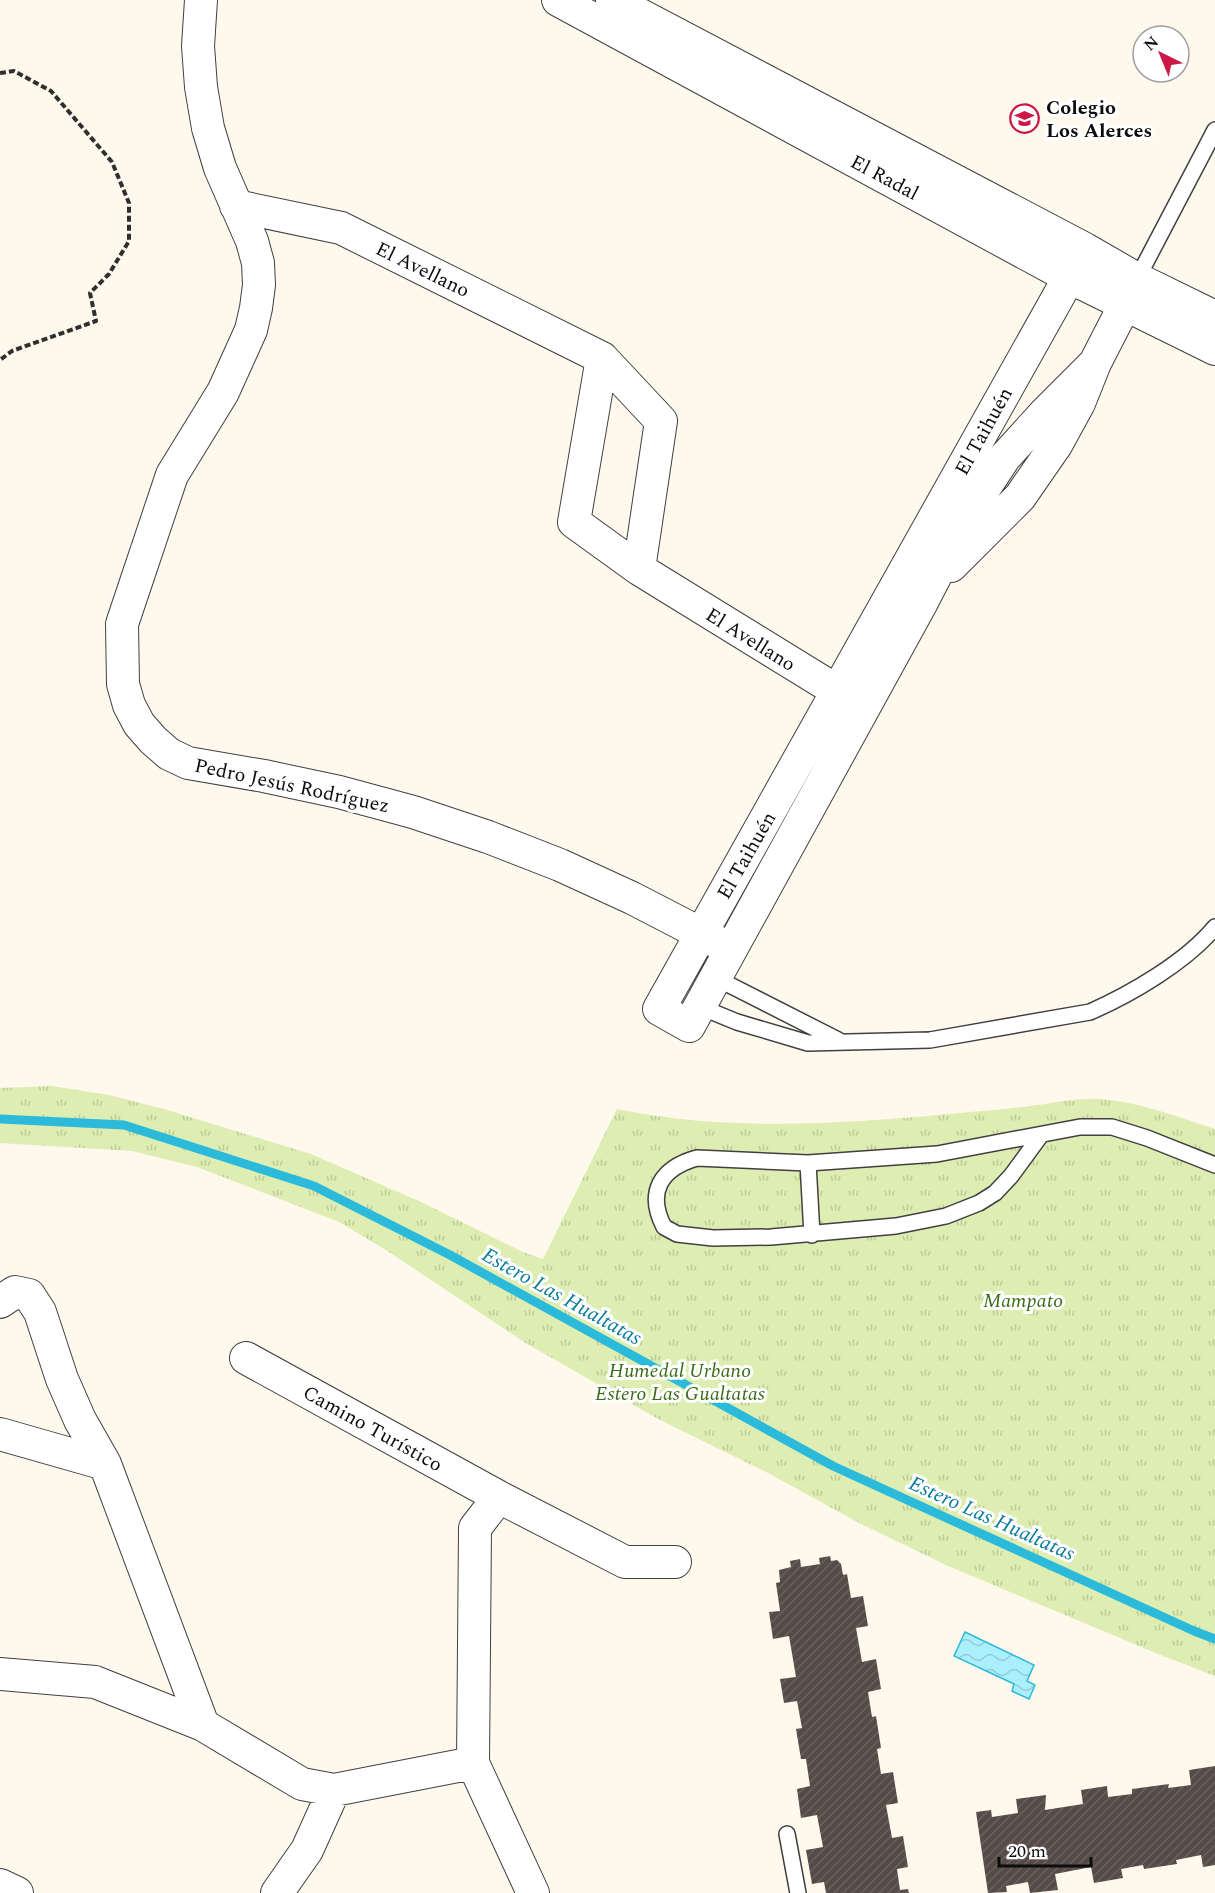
<svg xmlns="http://www.w3.org/2000/svg" width="1215" height="1893" font-family="Spectral,serif">
  <style>
    .park { fill: url(#park-tufts) }
    .water { fill: url(#water-waves); stroke: #2cbada; stroke-width: 1.5 }
    .lines { fill: none; stroke-linecap: round; stroke-linejoin: round }
    .stream { stroke: #2cbada; stroke-width: 9 }
    .building { fill: url(#building-hatch) }
    .service-casing { stroke: #404040; stroke-width: 18 }
    .minor-casing { stroke: #404040; stroke-width: 34 }
    .path { stroke: #2f2f2f; stroke-width: 4; stroke-dasharray: 6 3; stroke-linecap: butt }
    .service { stroke: #fff; stroke-width: 15 }
    .minor { stroke: #fff; stroke-width: 32 }
    .labels { text-anchor: middle; stroke-width: 6; stroke-linejoin: round; paint-order: stroke }
    .poi-label { font-size: 20px; font-weight: bold; fill: #0d0d0d; stroke: #fff; text-anchor: start }
    .street-label { font-size: 20px; fill: #0d0d0d; stroke: #fff }
    .park-label { font-size: 20px; font-style: italic; fill: #3a6b17; stroke: #fff }
    .water-label { font-size: 21px; font-style: italic; fill: #0b7b9c; stroke: #fff }
  </style>
  <defs>
    <pattern id="park-tufts" width="24" height="20" patternUnits="userSpaceOnUse" patternTransform="scale(1.5)"><rect width="24" height="20" fill="#deeeb3"/><path d="M3 7l-1-3M5 7V3M7 7l1-3M15 17l-1-3M17 17v-4M19 17l1-3" fill="none" stroke="#bdcb99"/></pattern>
    <pattern id="water-waves" width="16" height="10" patternUnits="userSpaceOnUse" patternTransform="scale(1.5)"><rect width="16" height="10" fill="#aceffc"/><path d="M0 5q4-4 8 0t8 0" fill="none" stroke="#93ccd7"/></pattern>
    <pattern id="building-hatch" width="6" height="6" patternUnits="userSpaceOnUse" patternTransform="scale(1.5)"><rect width="6" height="6" fill="#574b48"/><path d="M-1 1l2-2M0 6l6-6M5 7l2-2" fill="none" stroke="#6a605e"/></pattern>
  </defs>
  <rect width="100%" height="100%" fill="#fff8ed"/>
  <path class="park" d="M 52,1086 L 109,1095 L 164,1109 L 311,1154 L 421,1202 L 523,1252 L 543,1259 L 617,1109 C 733,1133 854,1123 970,1112 C 993,1110 1015,1108 1038,1105 C 1059,1102 1080,1098 1101,1099 C 1140,1102 1178,1117 1215,1129 L 1215,1676 L 1158,1654 L 948,1566 L 859,1523 L 770,1474 L 658,1419 L 524,1342 L 386,1250 L 339,1222 L 197,1167 L 132,1151 L 0,1143 L 0,1088 Z"/>
  <path class="water" d="M 965,1632 L 1034,1665 L 1027,1681 L 1035,1685 L 1029,1699 L 1012,1691 L 1014,1684 L 954,1656 Z"/>
  <g class="lines">
    <path class="stream" d="M 0,1119 L 124,1125 L 314,1186 L 450,1255 L 833,1466 L 1194,1631 L 1215,1639"/>
  </g>
  <path class="building" d="M 830,1556 L 831,1561 L 837,1560 L 841,1564 L 843,1575 L 847,1574 L 851,1598 L 863,1596 L 868,1626 L 856,1628 L 862,1662 L 876,1659 L 881,1689 L 868,1692 L 872,1717 L 876,1716 L 881,1748 L 877,1749 L 881,1774 L 893,1772 L 898,1803 L 886,1805 L 892,1838 L 903,1836 L 908,1867 L 897,1869 L 900,1890 L 908,1889 L 909,1893 L 826,1893 L 824,1882 L 812,1884 L 806,1850 L 823,1847 L 817,1815 L 801,1818 L 797,1789 L 810,1786 L 806,1759 L 801,1759 L 796,1729 L 802,1728 L 797,1701 L 784,1703 L 780,1679 L 796,1677 L 789,1636 L 773,1639 L 769,1612 L 780,1611 L 776,1583 L 780,1582 L 779,1570 L 791,1567 L 790,1561 L 800,1559 L 801,1567 L 820,1564 L 819,1558 Z
    M 1215,1766 L 1215,1865 L 1203,1867 L 1201,1855 L 1176,1860 L 1177,1864 L 1144,1869 L 1143,1865 L 1121,1869 L 1123,1878 L 1094,1883 L 1091,1867 L 1055,1874 L 1058,1890 L 1030,1893 L 1028,1882 L 1006,1886 L 1007,1892 L 988,1893 L 976,1812 L 991,1810 L 992,1817 L 1018,1813 L 1016,1799 L 1046,1795 L 1045,1810 L 1083,1804 L 1081,1790 L 1107,1786 L 1108,1797 L 1132,1794 L 1132,1789 L 1169,1784 L 1168,1788 L 1191,1785 L 1189,1770 Z"/>
  <g class="lines">
    <defs>
      <path id="service" d="M 1137,279 L 1215,130
        M 714,977 L 838,1040
        M 698,1006 L 737,1022 L 808,1043 L 930,1040 L 1090,1012 C 1131,994 1186,962 1215,927
        M 1041,1135 L 1011,1176 L 995,1193 L 979,1203 L 946,1216 L 896,1226 L 771,1237 L 713,1238 L 677,1234 L 664,1227 C 646,1192 661,1168 697,1158 L 808,1163 L 937,1154 L 1080,1127 L 1112,1127 L 1147,1138 L 1215,1165
        M 808,1163 L 812,1235
        M 787,1834 L 798,1893"/>
      <path id="minor" d="M 201,0 L 198,46 L 201,87 L 208,128 L 220,168 L 252,241 L 258,263 L 259,285 L 256,308 L 251,330 L 223,392 L 172,475 L 122,624 L 123,684 L 129,705 L 139,724 L 153,740 L 169,754 L 188,763 L 264,776 L 339,792 L 413,812 L 488,837 L 560,865 L 632,898 L 719,943
        M 558,0 L 1069,277 L 1215,349
        M 612,0 L 1085,249 L 1137,279 L 1215,317
        M 236,206 L 341,228 L 602,358 L 661,421 L 639,569
        M 1085,249 L 659,1009 L 689,1026 L 922,602 L 968,513 L 1005,457 L 1045,413 L 1095,363
        M 602,358 L 574,522 L 639,569 L 855,702
        M 951,566 L 1020,497 L 1056,445 L 1079,403 L 1095,363 L 1134,287
        M 0,1302 L 15,1292 L 29,1295 L 40,1312 L 62,1379 L 80,1420 L 105,1464 L 203,1725
        M 246,1358 L 499,1497 L 625,1562 L 675,1562
        M 0,1434 L 105,1464
        M 499,1497 L 475,1528 L 473,1763 L 533,1893
        M 0,1674 L 95,1682 L 203,1725 L 302,1784 L 334,1790 L 473,1763
        M 0,1885 L 17,1893
        M 277,1893 L 307,1850 L 334,1790"/>
    </defs>
    <use href="#service" class="service-casing"/>
    <use href="#minor" class="minor-casing"/>
    <path class="path" d="M 0,73 L 14,71 L 51,91 L 112,162 L 129,203 L 129,241 L 109,274 L 90,293 L 96,321 L 12,351 L 0,360"/>
    <use href="#service" class="service"/>
    <use href="#minor" class="minor"/>
  </g>
  <defs>
    <symbol id="school-ring" viewBox="-11 -11 22 22"><circle r="9.5" fill="#fff" stroke="#cb1846" stroke-width="1.5"/><path d="M0-5L7-2L0 1L-7-2ZM-4 1L0 2.5L4 1V4Q0 6-4 4Z" fill="#cb1846"/></symbol>
  </defs>
  <g fill-rule="evenodd">
    <use href="#school-ring" x="1008" y="102" width="33" height="33"/>
  </g>
  <g class="labels">
    <g class="poi-label">
      <text x="1046" y="114">Colegio<tspan x="1046" dy="23">Los Alerces</tspan></text>
    </g>
    <g class="street-label">
      <text transform="translate(885 177) rotate(28)" y="7">El Radal</text>
      <text transform="translate(423 269) rotate(26)" y="7">El Avellano</text>
      <text transform="translate(983 431) rotate(-61)" y="7">El Taihuén</text>
      <text transform="translate(751 639) rotate(32)" y="7">El Avellano</text>
      <text transform="translate(292 785) rotate(12)" y="7">Pedro Jesús Rodríguez</text>
      <text transform="translate(746 855) rotate(-60)" y="7">El Taihuén</text>
      <text transform="translate(373 1428) rotate(29)" y="7">Camino Turístico</text>
    </g>
    <g class="park-label">
      <text x="1023" y="1307">Mampato</text>
      <text x="680" y="1377">Humedal Urbano<tspan x="680" dy="23">Estero Las Gualtatas</tspan></text>
    </g>
    <g class="water-label">
      <text transform="translate(562 1296) rotate(29)" y="7">Estero Las Hualtatas</text>
      <text transform="translate(992 1518) rotate(24)" y="7">Estero Las Hualtatas</text>
    </g>
  </g>
  <g transform="translate(1161 54) rotate(317)"><circle r="28" fill="#ffffff" stroke="#9e9e9e" stroke-width="1.5"/>
  <path d="M0-4.5L10 22L0 15L-10 22Z" fill="#cb1846"/>
  <text y="-9" font-size="16" font-weight="bold" text-anchor="middle" fill="#0d0d0d">N</text>
  </g>
  <path d="M999 1857v9h92v-9" fill="none" stroke="#0d0d0d" stroke-width="3"/>
  <text x="1008" y="1857" font-size="18" fill="#0d0d0d" stroke="#ffffff" stroke-width="4.5" paint-order="stroke">20 m</text>
</svg>
